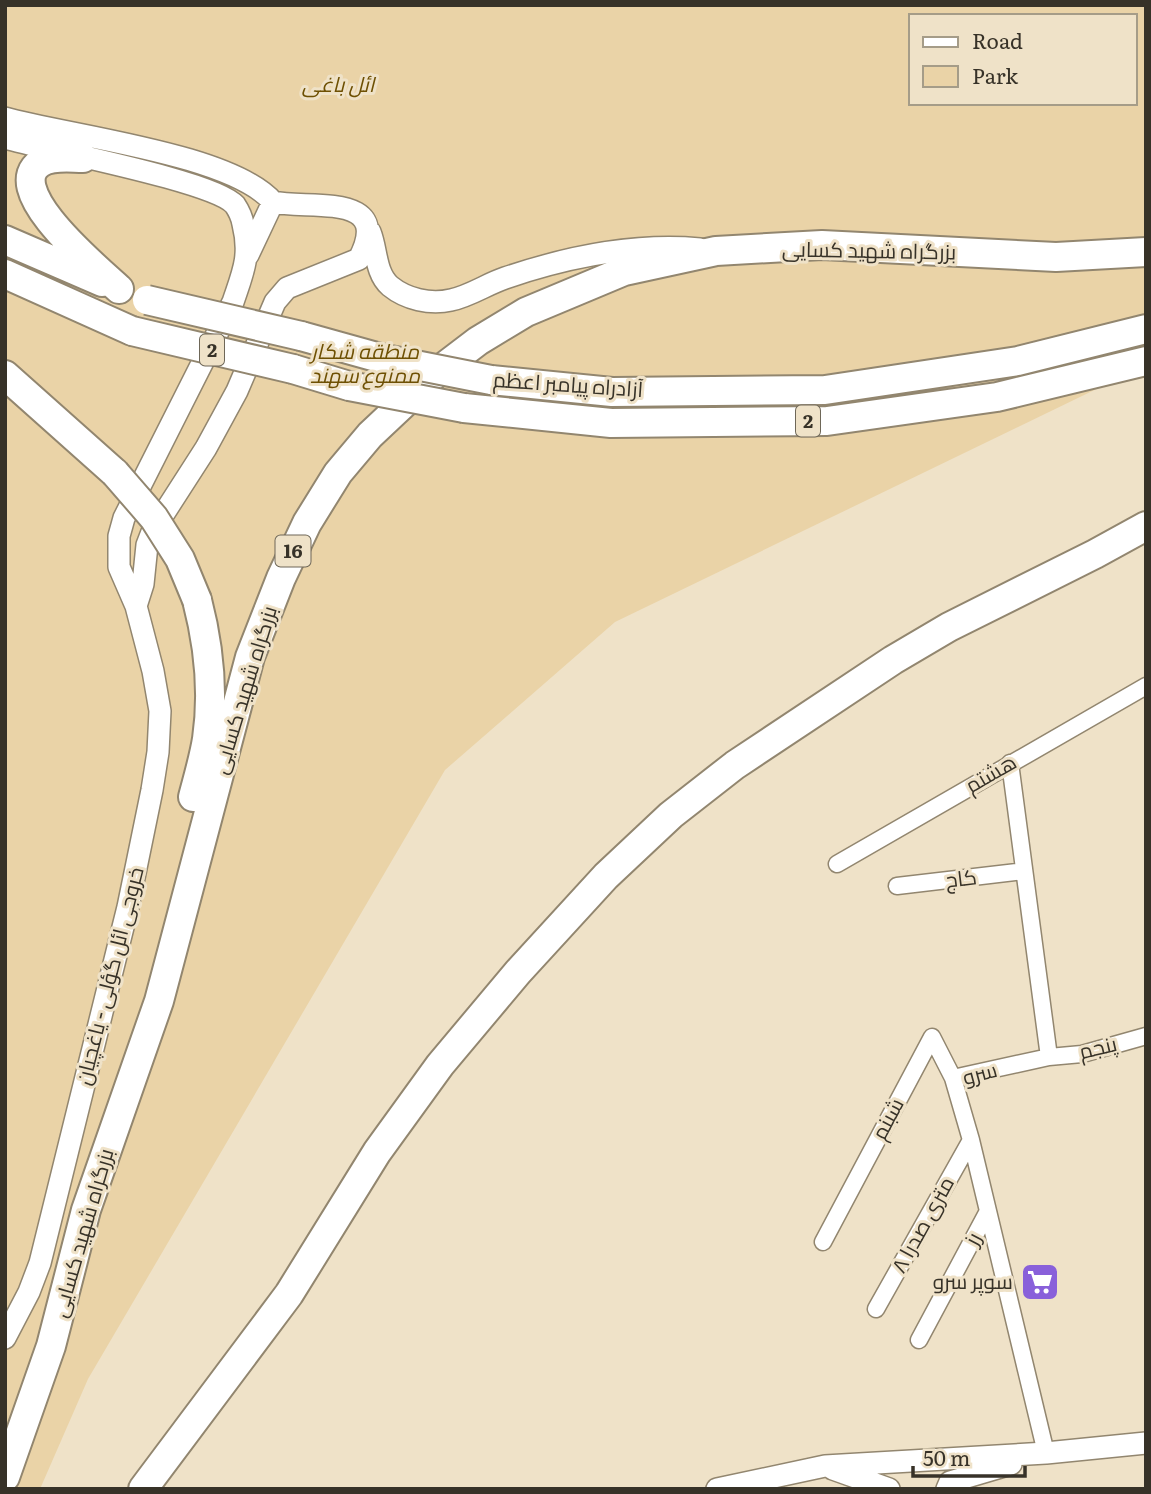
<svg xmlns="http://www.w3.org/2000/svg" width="1151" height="1494" font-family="Literata,Cairo,serif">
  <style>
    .green { fill: #ead3a7; fill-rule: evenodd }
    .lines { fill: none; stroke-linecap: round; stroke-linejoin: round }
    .street-casing { stroke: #92866f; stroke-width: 19 }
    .secondary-casing { stroke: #92866f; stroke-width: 24 }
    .highway-casing { stroke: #92866f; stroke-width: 32 }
    .street { stroke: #fff; stroke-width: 16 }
    .secondary { stroke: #fff; stroke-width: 21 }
    .highway { stroke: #fff; stroke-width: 28 }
    .highway-bridge-casing { stroke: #92866f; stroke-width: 32; stroke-linecap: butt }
    .highway-bridge { stroke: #fff; stroke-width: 28 }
    .labels { text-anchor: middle; stroke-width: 6; stroke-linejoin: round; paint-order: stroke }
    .shield { fill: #efe2c8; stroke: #6e6758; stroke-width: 2 }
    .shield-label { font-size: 19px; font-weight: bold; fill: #373228 }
    .park-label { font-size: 21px; font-style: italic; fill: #6e5003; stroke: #efe2c8 }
    .street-label { font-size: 21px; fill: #373228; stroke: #efe2c8 }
    .poi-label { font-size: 21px; fill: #373228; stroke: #efe2c8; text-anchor: end }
  </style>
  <rect width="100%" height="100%" fill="#efe2c8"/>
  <path class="green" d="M 5,5 L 1146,5 L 1146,365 L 615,622 L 445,770 L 88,1379 L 40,1489 L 5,1489 ZM 911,16 L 1135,16 L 1135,103 L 911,103 Z"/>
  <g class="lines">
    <defs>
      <path id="street" d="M 1010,763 L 1049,1057 L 953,1078 L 971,1140 L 1046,1453
        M 837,864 L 1146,686
        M 897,886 L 1024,871
        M 1049,1057 L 1082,1054 L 1146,1036
        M 823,1242 L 932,1037 L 953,1078
        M 876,1309 L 971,1140
        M 919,1340 L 988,1211"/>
      <path id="secondary" d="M 5,118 C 69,136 232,154 273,202
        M 5,138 C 46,150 214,181 235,205 C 239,211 242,218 243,224 C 251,256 243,272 233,302 L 124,518 L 119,536 L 119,567 L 136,606 L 153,671 L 160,711 L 158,752 L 152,790 L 128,907 L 40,1263 L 29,1292 L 5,1338
        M 370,232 C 377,249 375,273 390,286 C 406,299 430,305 451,300 C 470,296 487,284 505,278 C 567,257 634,243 700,249
        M 136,606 L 143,584 L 147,545 L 152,532 L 206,448 L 237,391 L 275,302 L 287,288 L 359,259 C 394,191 310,210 273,202 L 248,255
        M 833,1469 L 889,1489
        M 717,1489 L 825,1466 L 1046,1453 L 1146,1443
        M 947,1489 L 950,1482 L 1011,1464"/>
      <path id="highway" d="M 83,158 C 70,158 52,155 40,163 C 0,190 100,271 119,289
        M 5,240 L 102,282
        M 5,274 L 132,331
        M 301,336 L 380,358
        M 293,369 L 349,386
        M 5,375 L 115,473
        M 491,380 L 612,392 L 825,390 L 1018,361 L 1146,329
        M 464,408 L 611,423 L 827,421 L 997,397 L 1146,361
        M 193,797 C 198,778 204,758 207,739 C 214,691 209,646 197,600
        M 5,1477 L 51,1346 L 86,1210 L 159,1001 L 250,657 L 281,578 L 307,523 L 338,473 L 370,435 L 436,373 L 478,341 L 526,312 L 624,271 L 716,251 L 822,245 L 1056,257 L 1146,252
        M 143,1489 L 289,1294 L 377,1152 L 440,1065 L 518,972 L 606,876 L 671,815 L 735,765 L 893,660 L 949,627 L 1095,554 L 1146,526"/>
    </defs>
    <use href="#street" class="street-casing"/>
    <use href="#secondary" class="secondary-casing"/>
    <use href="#highway" class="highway-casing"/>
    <use href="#street" class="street"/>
    <use href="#secondary" class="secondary"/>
    <use href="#highway" class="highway"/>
    <defs>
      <path id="highway-bridge" d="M 147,300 L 301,336
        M 132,331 L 293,369
        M 380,358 L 491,380
        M 349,386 L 464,408
        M 115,473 L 154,518 L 180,559 L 197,600"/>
    </defs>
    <use href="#highway-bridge" class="highway-bridge-casing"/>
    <use href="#highway-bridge" class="highway-bridge"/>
  </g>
  <defs>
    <symbol id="supermarket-square" viewBox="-11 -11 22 22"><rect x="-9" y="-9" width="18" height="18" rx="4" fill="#8960da" stroke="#efe2c8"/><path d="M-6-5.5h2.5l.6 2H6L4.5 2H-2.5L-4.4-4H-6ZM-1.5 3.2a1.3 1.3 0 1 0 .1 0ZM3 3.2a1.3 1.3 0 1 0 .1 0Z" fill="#fff"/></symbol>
  </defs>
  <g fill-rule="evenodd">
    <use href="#supermarket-square" x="1018" y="1260" width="44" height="44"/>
  </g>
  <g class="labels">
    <g class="shield">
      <rect x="200" y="334.5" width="24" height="31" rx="5"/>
      <rect x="796" y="405.5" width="24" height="31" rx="5"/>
      <rect x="275.5" y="535.5" width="35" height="31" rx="5"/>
    </g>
    <g class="shield-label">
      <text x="212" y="357">2</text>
      <text x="808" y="428">2</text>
      <text x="293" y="558">16</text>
    </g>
    <g class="park-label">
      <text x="338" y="92">ائل باغی</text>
      <text x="365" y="359">منطقه شکار<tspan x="365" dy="24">ممنوع سهند</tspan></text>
    </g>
    <g class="street-label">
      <text transform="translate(869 251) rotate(1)" y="7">بزرگراه شهید کسایی</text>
      <text transform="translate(568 385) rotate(4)" y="7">آزادراه پیامبر اعظم</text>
      <text transform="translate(245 690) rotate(-73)" y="7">بزرگراه شهید کسایی</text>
      <text transform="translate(991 774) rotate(-30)" y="7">هشتم</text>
      <text transform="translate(961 879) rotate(-7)" y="7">کاج</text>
      <text transform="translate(110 976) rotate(-76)" y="7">خروجی ائل گؤلی - یاغچیان</text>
      <text transform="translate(1098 1048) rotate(-13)" y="7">پنجم</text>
      <text transform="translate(980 1074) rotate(-15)" y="7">سرو</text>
      <text transform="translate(888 1119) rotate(-62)" y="7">شبنم</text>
      <text transform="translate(923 1225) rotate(-61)" y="7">۸ متری صدرا</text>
      <text transform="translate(83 1233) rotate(-74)" y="7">بزرگراه شهید کسایی</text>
      <text transform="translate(973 1239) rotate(-62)" y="7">رز</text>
    </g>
    <g class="poi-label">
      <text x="1013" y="1289">سوپر سرو</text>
    </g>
  </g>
  <rect width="1151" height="1494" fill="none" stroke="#373228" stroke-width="14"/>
  <rect x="909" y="14" width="228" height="91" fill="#efe2c8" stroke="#a59c88" stroke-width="2"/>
  <rect x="923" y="37" width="35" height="10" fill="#ffffff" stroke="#a59c88" stroke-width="2"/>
  <text x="972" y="49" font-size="21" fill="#373228">Road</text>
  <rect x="923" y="66" width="35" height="21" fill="#ead3a7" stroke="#a59c88" stroke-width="2"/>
  <text x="972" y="84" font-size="21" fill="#373228">Park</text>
  <path d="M913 1466v10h112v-10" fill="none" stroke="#373228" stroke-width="3.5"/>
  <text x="923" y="1466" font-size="21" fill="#373228" stroke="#efe2c8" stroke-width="5" paint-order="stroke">50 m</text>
</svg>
